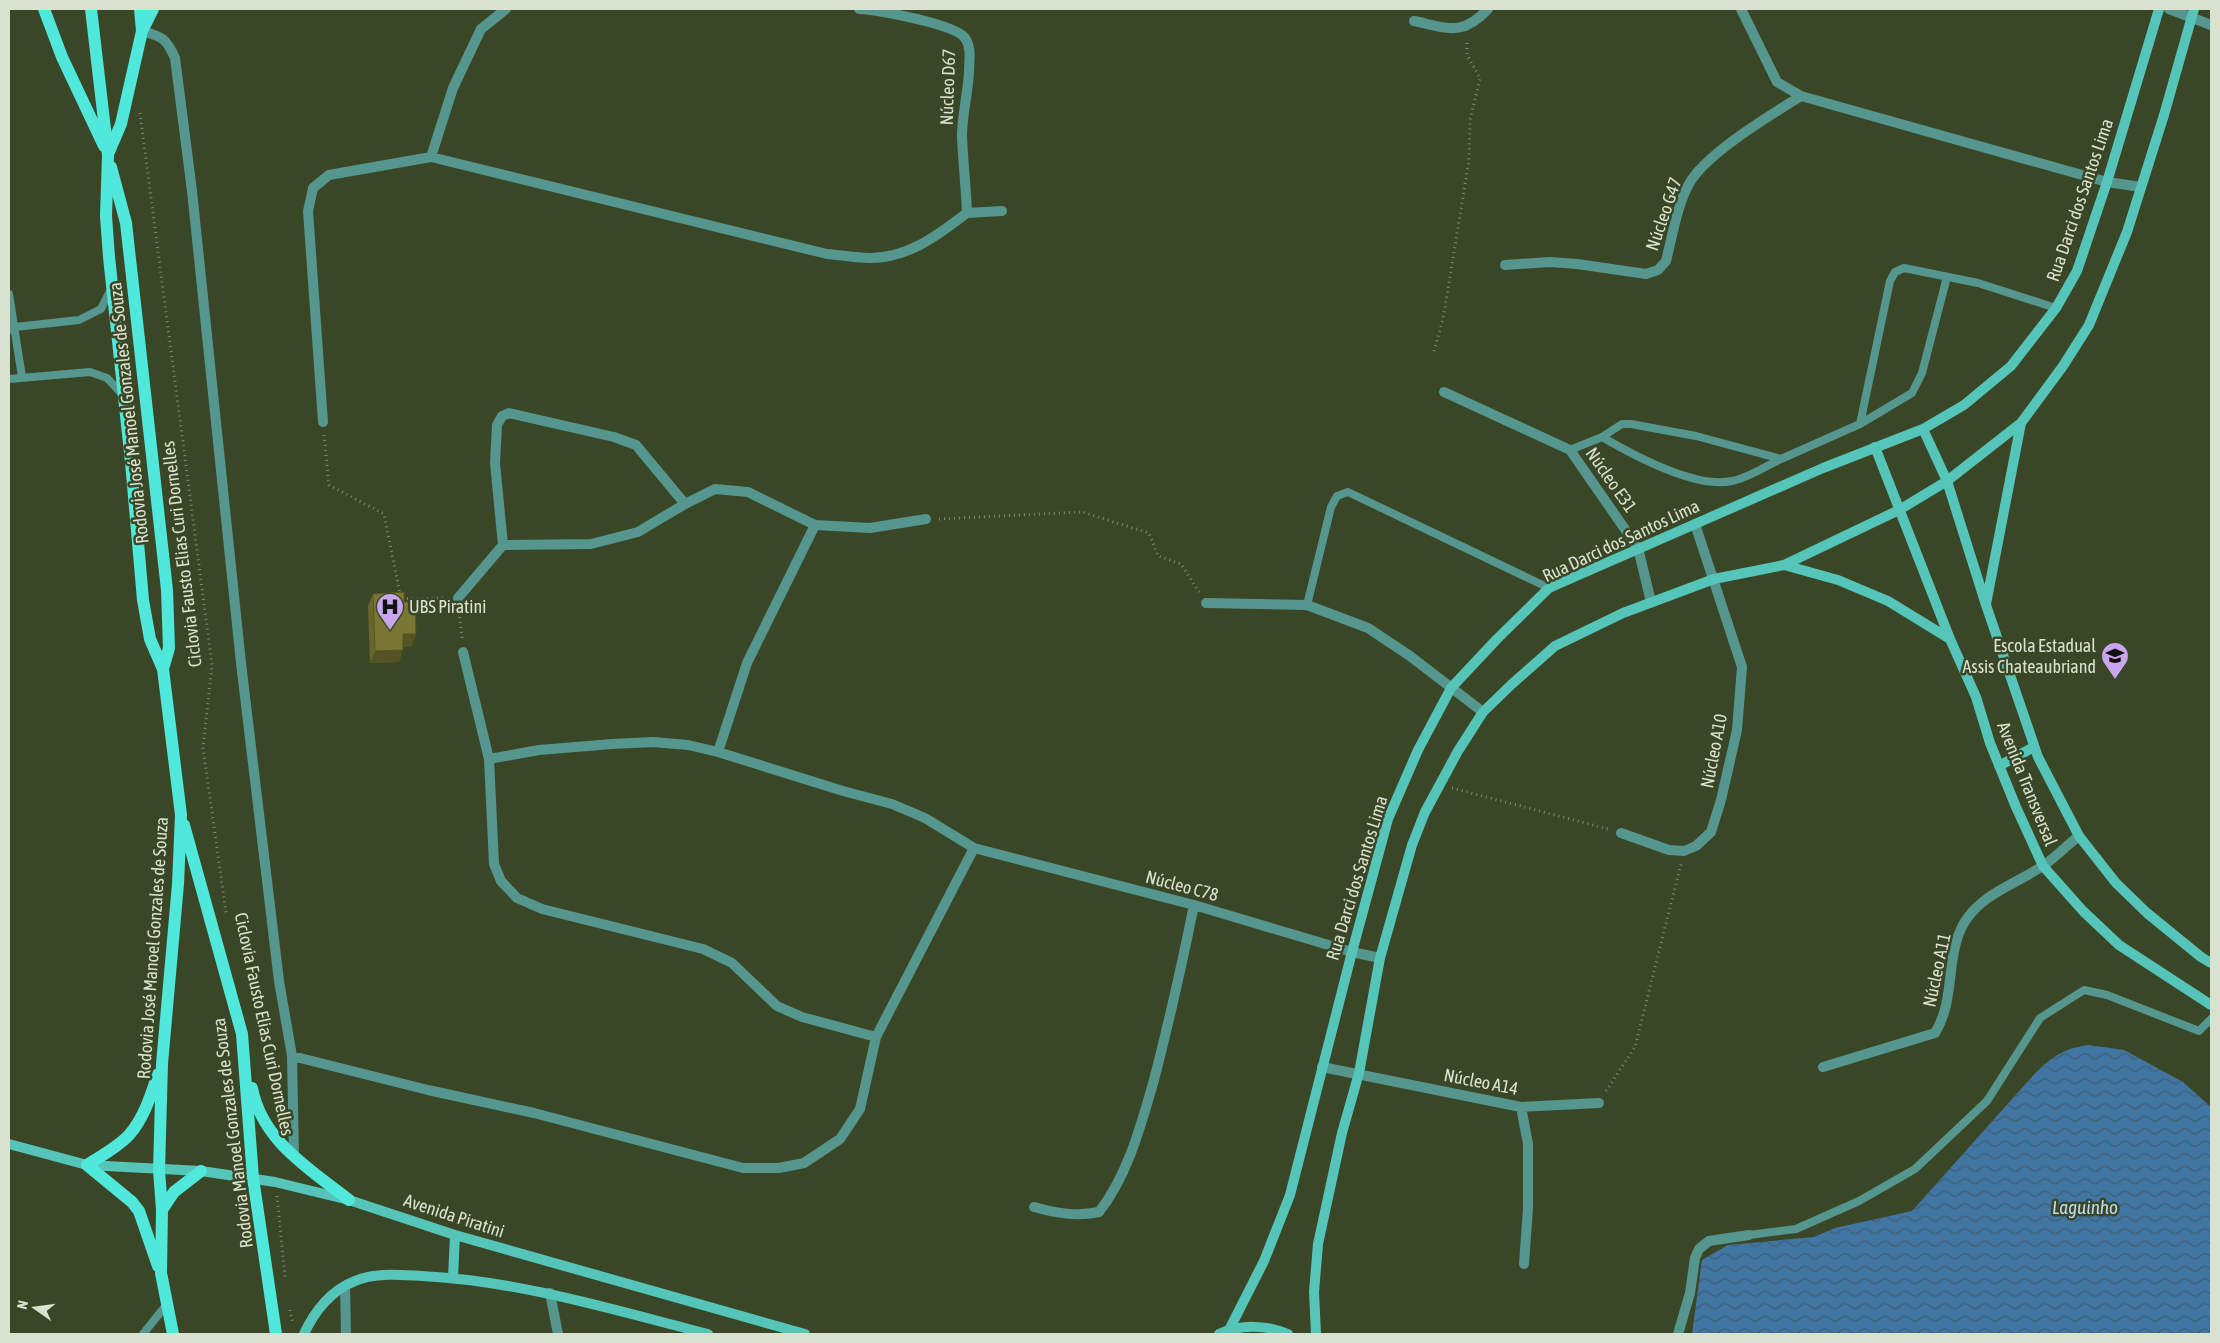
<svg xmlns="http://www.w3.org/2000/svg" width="2220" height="1343" font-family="'Asap Condensed',sans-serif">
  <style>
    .water { fill: url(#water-waves) }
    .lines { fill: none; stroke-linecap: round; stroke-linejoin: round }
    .path { stroke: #7e896f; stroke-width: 3; stroke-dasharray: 1 4; stroke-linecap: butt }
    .lane { stroke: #55968e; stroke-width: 8 }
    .street { stroke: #55968e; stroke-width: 10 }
    .secondary { stroke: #55c4b9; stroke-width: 10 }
    .primary { stroke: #4fe8da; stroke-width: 12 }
    .wall { fill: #69662b }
    .shaded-wall { fill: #555323 }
    .building { fill: #7a7732; stroke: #555323 }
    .labels { text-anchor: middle; stroke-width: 5; stroke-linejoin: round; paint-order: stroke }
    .street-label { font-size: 18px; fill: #d9e2cf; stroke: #3a4727 }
    .poi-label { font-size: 18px; fill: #d9e2cf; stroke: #3a4727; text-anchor: start }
    .water-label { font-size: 19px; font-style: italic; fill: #bfdcf7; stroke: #3a4727 }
  </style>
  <defs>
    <pattern id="water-waves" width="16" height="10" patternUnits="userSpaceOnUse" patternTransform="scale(1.25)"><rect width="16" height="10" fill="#4175a2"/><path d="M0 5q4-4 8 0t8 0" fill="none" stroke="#415f75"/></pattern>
  </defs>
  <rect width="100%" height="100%" fill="#3a4727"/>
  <path class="water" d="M 2089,1045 L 2124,1050 L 2183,1082 L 2211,1107 L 2211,1334 L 1692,1334 L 1702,1260 L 1728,1245 L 1814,1237 L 1835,1228 L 1912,1211 L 2039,1069 C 2057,1054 2066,1048 2089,1045 Z"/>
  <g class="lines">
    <path class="path" d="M 140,113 L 212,665 L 203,748 L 226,913
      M 1434,351 L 1443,319 L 1469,160 L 1470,120 L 1480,78 L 1467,55 L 1467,39
      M 324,435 L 329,485 L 384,514 L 401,599 L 446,598
      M 939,519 L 1082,512 L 1149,533 L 1158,556 L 1181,564 L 1199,592
      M 459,612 L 462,638
      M 1452,788 L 1608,829
      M 1606,1091 L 1635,1047 L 1681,864
      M 277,1196 L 285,1277
      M 290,1310 L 293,1324"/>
    <path class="lane" d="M 9,294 L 22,377
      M 9,330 L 15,327 L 79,320 L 101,309 L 111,289
      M 9,379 L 90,372 L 107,378 L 123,395
      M 1860,424 L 1912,393 L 1922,373 L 1947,277
      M 1602,437 C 1633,455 1696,489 1732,481 C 1748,478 1766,466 1781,459
      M 1570,450 L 1602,437 L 1622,424 L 1631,424 L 1696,436 L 1781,459 L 1860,424 L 1890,281 L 1895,272 L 1904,268 L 1978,283 L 2056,308
      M 1307,605 L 1331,507 L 1337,496 L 1348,492 L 1549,588
      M 1749,1235 L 1796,1229 L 1859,1201 L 1915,1169 L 1987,1101 L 2040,1018 L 2084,990 L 2107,995 L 2199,1031 L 2211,1019
      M 143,1334 L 167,1304"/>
    <path class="street" d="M 859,9 C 878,10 955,24 965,38 C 972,48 969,61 969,72 C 968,93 962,115 962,136 C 963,162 966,187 967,213 L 1002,211
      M 1741,9 L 1777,82 L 1801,96 L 2107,182 L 2141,187
      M 2169,9 L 2211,25
      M 1414,21 C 1448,28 1462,37 1488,9
      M 142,31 C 163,37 166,38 175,58 L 192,191 L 241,663 L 279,981 L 292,1056 L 294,1157
      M 431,157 L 453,88 L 481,29 L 506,9
      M 1505,265 L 1550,262 L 1577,264 L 1646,274 L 1658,270 L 1666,261 C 1672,238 1677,205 1689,184 C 1705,154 1771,115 1801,96
      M 1444,392 L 1570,450 L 1638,548 L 1651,602
      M 323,422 L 308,211 L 313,188 L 329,175 L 431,157 L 827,254 C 841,255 856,258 870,258 C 909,258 938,235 967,213
      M 503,545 L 495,463 L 497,425 L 502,416 L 509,413 L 614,437 L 636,445 L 685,504
      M 458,598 L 503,545 L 591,544 L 638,532 L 685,504 L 715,489 L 748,492 L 815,525 L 870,528 L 926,519
      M 1206,603 L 1307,605 L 1368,628 L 1410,656 L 1483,712
      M 463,652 L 489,759 L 494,864 L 501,881 L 517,898 L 542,909 L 703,949 L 732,963 L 777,1006 L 802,1017 L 876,1037
      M 718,752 L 747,663 L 815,525
      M 489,759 L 539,750 L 612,744 L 653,742 L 688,745 L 718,752 L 843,791 L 892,804 L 925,818 L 974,848 L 1194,905 L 1352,952 L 1380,958
      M 1621,833 L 1669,850 L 1684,851 L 1696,846 L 1711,832 L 1721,800 L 1737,730 L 1742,667 L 1695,524
      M 292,1056 L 428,1090 L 534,1113 L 743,1168 L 779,1168 L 804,1163 L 840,1139 L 860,1109 L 876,1037 L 974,848
      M 1322,1067 L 1521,1107 L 1599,1103
      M 1823,1067 L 1935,1033 C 1956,999 1945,956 1964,923 C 1982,893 2017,884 2044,865 C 2056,857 2067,845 2079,836
      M 1521,1107 L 1528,1144 L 1528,1208 L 1524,1264
      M 1034,1207 C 1056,1213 1076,1217 1099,1212 C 1128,1175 1141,1125 1154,1080 C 1169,1022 1182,964 1194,905
      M 345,1286 L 346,1334
      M 550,1293 L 558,1334
      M 1678,1334 L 1690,1293 L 1695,1258 L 1699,1249 L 1709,1241 L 1749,1235"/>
    <path class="secondary" d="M 1923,429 L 1947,481 L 1986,605 L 2038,757 L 2079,836 L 2116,883 L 2147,913 L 2201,957 L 2211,963
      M 1875,447 L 1950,639 L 1976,697 L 1990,743 L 2016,807 L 2043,866 L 2083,911 L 2119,945 L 2211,1005
      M 1784,565 L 1838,580 L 1888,601 L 1950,639
      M 1986,604 L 2021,423
      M 1999,766 L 2034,747
      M 9,1144 L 87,1165 L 201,1171 L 275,1182 L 349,1200 L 455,1235 L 805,1334
      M 453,1278 L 455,1235
      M 304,1334 C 314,1312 331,1290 355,1281 C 375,1272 401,1275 422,1276 C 520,1281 614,1310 708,1334
      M 1219,1334 C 1240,1324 1267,1325 1288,1334
      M 1227,1334 L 1264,1261 L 1290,1195 L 1352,952 L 1388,819 L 1418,750 L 1451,688 L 1497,639 L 1549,588 L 1823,468 L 1923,429 L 1964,405 L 2011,366 L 2056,308 L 2077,271 L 2107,182 L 2159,9
      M 1316,1334 L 1314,1292 L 1318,1244 L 1342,1133 L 1359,1073 L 1380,958 L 1412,845 L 1425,812 L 1458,751 L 1483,712 L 1513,683 L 1555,646 L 1623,613 L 1714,579 L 1784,565 L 1899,510 L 1947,481 L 2021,423 L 2063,366 L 2089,325 L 2127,232 L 2164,115 L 2194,9"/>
    <path class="primary" d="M 44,9 L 62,57 L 104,146
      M 91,9 L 108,155 L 106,216 L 109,257 L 131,462 L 143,600 L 150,639 L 163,669 L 181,815 L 178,884 L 162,1064 L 159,1170 L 162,1210 L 161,1273 L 173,1334
      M 143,29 L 153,9
      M 109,152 L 121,124 L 142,31 L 140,9
      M 111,167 L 126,223 L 167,590 L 169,648 L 163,669
      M 184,825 L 242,1034 L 253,1178 L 276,1334
      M 158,1074 C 151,1095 144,1118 129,1135 C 118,1147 101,1156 87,1165 L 132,1202 L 139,1211 L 158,1266
      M 252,1088 C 262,1141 310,1169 349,1200
      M 162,1210 L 174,1192 L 201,1171"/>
  </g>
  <path class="wall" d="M 373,594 L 404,602 L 416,634 L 411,647 L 403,647 L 399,662 L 370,663 L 368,606 Z"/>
  <path class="shaded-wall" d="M 403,634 L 416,634 L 411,647 L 398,647 Z
    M 403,650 L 399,662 L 370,663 L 375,651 Z"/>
  <path class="building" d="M 404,592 L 404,602 L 415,602 L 416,634 L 403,634 L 403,650 L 375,651 L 373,594 Z"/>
  <defs>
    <symbol id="hospital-pin" viewBox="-11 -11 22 30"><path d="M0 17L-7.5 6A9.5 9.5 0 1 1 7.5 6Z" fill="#c9a5ee" stroke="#3a4727"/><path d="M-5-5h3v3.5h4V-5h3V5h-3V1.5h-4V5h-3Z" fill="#111"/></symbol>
    <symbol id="school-pin" viewBox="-11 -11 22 30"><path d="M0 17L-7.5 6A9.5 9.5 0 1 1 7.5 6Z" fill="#c9a5ee" stroke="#3a4727"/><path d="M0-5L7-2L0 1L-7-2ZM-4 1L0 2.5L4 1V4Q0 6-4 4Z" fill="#111"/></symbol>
  </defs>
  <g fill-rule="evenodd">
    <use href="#hospital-pin" x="374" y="591" width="32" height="43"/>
    <use href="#school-pin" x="2099" y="640" width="32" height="43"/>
  </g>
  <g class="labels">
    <g class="street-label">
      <text transform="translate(948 87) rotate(-88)" y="6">Núcleo D67</text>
      <text transform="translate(2080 200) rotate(-71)" y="6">Rua Darci dos Santos Lima</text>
      <text transform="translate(1664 214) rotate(-71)" y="6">Núcleo G47</text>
      <text transform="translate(129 413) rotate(-96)" y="6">Rodovia José Manoel Gonzales de Souza</text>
      <text transform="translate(1611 480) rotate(55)" y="6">Núcleo E31</text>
      <text transform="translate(1621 541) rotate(-25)" y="6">Rua Darci dos Santos Lima</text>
      <text transform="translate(182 554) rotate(-97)" y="6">Ciclovia Fausto Elias Curi Dornelles</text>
      <text transform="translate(1714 751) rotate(-79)" y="6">Núcleo A10</text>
      <text transform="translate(2027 784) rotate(68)" y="6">Avenida Transversal</text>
      <text transform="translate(1357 878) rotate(-73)" y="6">Rua Darci dos Santos Lima</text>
      <text transform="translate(1182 886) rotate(15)" y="6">Núcleo C78</text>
      <text transform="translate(153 948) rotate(-86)" y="6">Rodovia José Manoel Gonzales de Souza</text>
      <text transform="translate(1937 970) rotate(-78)" y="6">Núcleo A11</text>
      <text transform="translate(264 1024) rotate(78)" y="6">Ciclovia Fausto Elias Curi Dornelles</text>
      <text transform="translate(1481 1082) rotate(11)" y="6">Núcleo A14</text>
      <text transform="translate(233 1133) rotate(-97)" y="6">Rodovia Manoel Gonzales de Souza</text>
      <text transform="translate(454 1216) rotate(18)" y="6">Avenida Piratini</text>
    </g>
    <g class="poi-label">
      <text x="409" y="613">UBS Piratini</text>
      <text x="2096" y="652" text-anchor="end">Escola Estadual<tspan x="2096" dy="21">Assis Chateaubriand</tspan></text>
    </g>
    <g class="water-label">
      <text x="2085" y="1214">Laguinho</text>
    </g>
  </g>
  <rect width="2220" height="1343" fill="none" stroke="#d9e2cf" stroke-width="20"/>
  <g transform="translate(35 1308) rotate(284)" stroke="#3a4727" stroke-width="4" paint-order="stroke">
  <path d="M0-4L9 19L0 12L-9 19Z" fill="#d9e2cf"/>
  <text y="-8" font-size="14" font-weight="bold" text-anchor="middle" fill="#d9e2cf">N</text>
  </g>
</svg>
